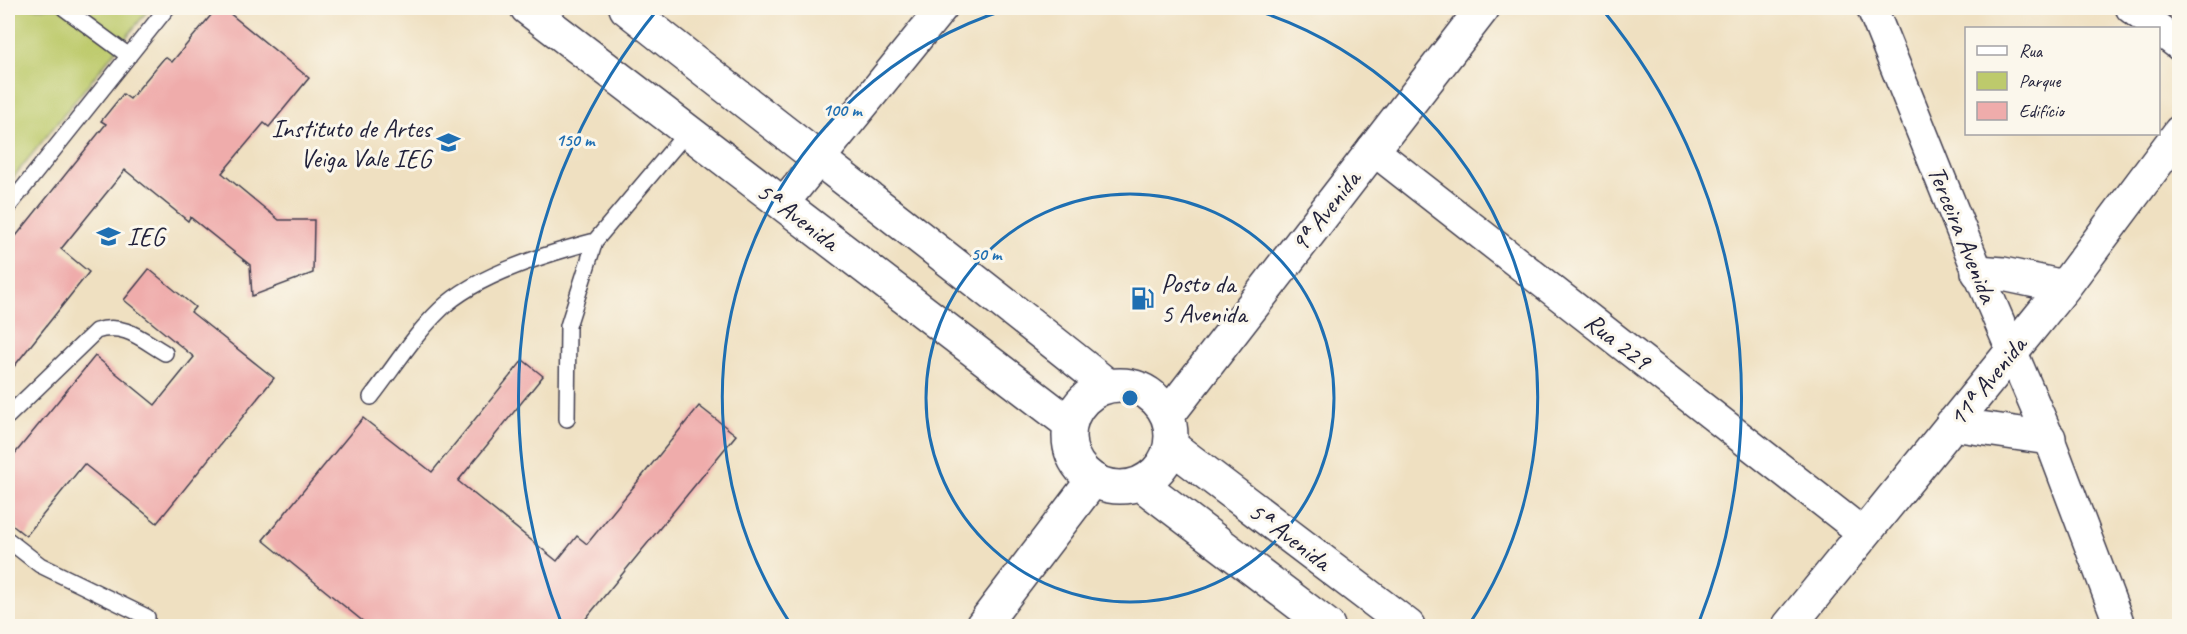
<svg xmlns="http://www.w3.org/2000/svg" width="2187" height="634" font-family="Caveat,sans-serif">
  <style>
    .green { fill: #bdca6c; stroke: #707654; stroke-width: 1.5 }
    .building { fill: #efacab }
    .lines { fill: none; stroke-linecap: round; stroke-linejoin: round }
    .service-casing { stroke: #413e4f; stroke-width: 18 }
    .minor-casing { stroke: #413e4f; stroke-width: 33 }
    .tertiary-casing { stroke: #413e4f; stroke-width: 36 }
    .secondary-casing { stroke: #413e4f; stroke-width: 36 }
    .service { stroke: #fff; stroke-width: 15 }
    .minor { stroke: #fff; stroke-width: 30 }
    .tertiary { stroke: #fff; stroke-width: 33 }
    .secondary { stroke: #fff; stroke-width: 33 }
    .ring { fill: none; stroke: #1f6fb2; stroke-width: 3 }
    .labels { text-anchor: middle; stroke-width: 6; stroke-linejoin: round; paint-order: stroke }
    .poi-label { font-size: 26px; fill: #22223b; stroke: #fbf7ec; text-anchor: start }
    .street-label { font-size: 26px; fill: #22223b; stroke: #fbf7ec }
    .centre { fill: #1f6fb2; stroke: #fbf7ec; stroke-width: 3 }
    .ring-label { font-size: 18px; text-anchor: middle; font-weight: bold; fill: #1f6fb2; stroke: #fbf7ec; stroke-width: 6; stroke-linejoin: round; paint-order: stroke }
  </style>
  <rect width="100%" height="100%" fill="#fbf7ec"/>
  <filter id="ink" filterUnits="userSpaceOnUse"><feTurbulence type="fractalNoise" baseFrequency=".0167" numOctaves="2"/><feDisplacementMap in="SourceGraphic" scale="12" xChannelSelector="R" yChannelSelector="G"/><feConvolveMatrix kernelMatrix="1 2 1 2 8 2 1 2 1" color-interpolation-filters="sRGB"/></filter>
  <filter id="wash" filterUnits="userSpaceOnUse"><feTurbulence type="fractalNoise" baseFrequency=".008" numOctaves="4" result="noise"/><feDisplacementMap in="SourceGraphic" scale="24" xChannelSelector="R" yChannelSelector="G"/><feGaussianBlur stdDeviation="1.35" result="paint"/><feColorMatrix in="noise" values="0 0 0 0 0 0 0 0 0 0 0 0 0 0 0 0 0 1.4 0 .05"/><feComposite in="paint" operator="in"/></filter>
  <g filter="url(#wash)">
    <rect width="100%" height="100%" fill="#efe0c1"/>
    <path class="green" d="M 8,8 L 150,8 L 8,184 Z"/>
    <g id="blocks">
      <path class="building" d="M 217,8 L 223,8 L 309,78 L 269,127 L 264,123 L 222,173 L 279,220 L 314,220 L 313,273 L 252,296 L 250,265 L 190,217 L 188,221 L 125,170 L 61,249 L 89,272 L 8,374 L 8,246 L 106,124 L 101,121 L 123,94 L 130,99 L 165,57 L 172,62 Z
        M 149,269 L 195,307 L 191,312 L 274,378 L 157,523 L 84,464 L 26,536 L 8,522 L 8,462 L 95,356 L 155,405 L 194,357 L 124,300 Z
        M 523,360 L 543,376 L 458,481 L 557,561 L 577,536 L 587,544 L 699,406 L 736,435 L 579,627 L 370,627 L 263,540 L 363,418 L 432,472 Z"/>
    </g>
  </g>
  <g filter="url(#ink)">
    <use href="#blocks" fill-opacity="0" stroke="#413e4f" stroke-width="1.5"/>
    <g class="lines">
      <defs>
        <path id="service" d="M 64,8 L 129,56
          M 8,207 L 167,8
          M 371,397 C 393,369 414,335 440,310 C 474,276 549,253 595,241
          M 8,416 L 96,331 C 124,322 141,339 165,353
          M 567,419 L 568,326 L 595,241 L 687,132
          M 8,540 L 40,565 L 147,617"/>
        <path id="minor" d="M 1872,8 L 1978,272 L 2049,438 L 2120,626
          M 2131,8 L 2158,28
          M 2158,29 L 2180,46
          M 1372,149 L 1863,533
          M 783,204 L 942,8"/>
        <path id="tertiary" d="M 1978,272 L 2003,274 L 2064,287
          M 1168,415 L 1483,8
          M 1952,424 L 2049,438
          M 982,626 L 1093,480
          M 1789,626 L 2064,287 L 2180,132"/>
        <path id="secondary" d="M 527,8 L 1070,424
          M 626,8 C 786,135 949,258 1108,386
          M1069 436a51 51 0 1 1 102 0a51 51 0 1 1-102 0Z
          M 1171,446 L 1408,626
          M 1141,484 L 1328,626"/>
      </defs>
      <use href="#service" class="service-casing"/>
      <use href="#minor" class="minor-casing"/>
      <use href="#tertiary" class="tertiary-casing"/>
      <use href="#secondary" class="secondary-casing"/>
      <use href="#service" class="service"/>
      <use href="#minor" class="minor"/>
      <use href="#tertiary" class="tertiary"/>
      <use href="#secondary" class="secondary"/>
    </g>
  </g>
  <g class="ring">
    <circle cx="1130" cy="398" r="204"/>
    <path d="M792 626A408 408 0 0 1 1011 8M1249 8A408 408 0 0 1 1468 626"/>
    <path d="M561 622A612 612 0 0 1 658 9M1602 9A612 612 0 0 1 1699 622"/>
  </g>
  <defs>
    <symbol id="university-bare" viewBox="-9 -9 18 18"><path d="M0-5L7-2L0 1L-7-2ZM-4 1L0 2.5L4 1V4Q0 6-4 4Z" fill="#1f6fb2" stroke="#fbf7ec" stroke-width="2.5" paint-order="stroke"/></symbol>
    <symbol id="school-bare" viewBox="-9 -9 18 18"><path d="M0-5L7-2L0 1L-7-2ZM-4 1L0 2.5L4 1V4Q0 6-4 4Z" fill="#1f6fb2" stroke="#fbf7ec" stroke-width="2.5" paint-order="stroke"/></symbol>
    <symbol id="fuel-bare" viewBox="-9 -9 18 18"><path d="M-5.5-6h7V0h2V4h1.3V-2.5L3-4.5l.8-.8L6-3V5H2.5V1h-1V6h-7ZM-4.2-4.7v3.2H.2V-4.7Z" fill="#1f6fb2" stroke="#fbf7ec" stroke-width="2.5" paint-order="stroke"/></symbol>
  </defs>
  <g fill-rule="evenodd">
    <use href="#university-bare" x="432" y="126" width="33" height="33"/>
    <use href="#school-bare" x="92" y="220" width="33" height="33"/>
    <use href="#fuel-bare" x="1126" y="282" width="33" height="33"/>
  </g>
  <g class="labels">
    <g class="poi-label">
      <text x="431" y="137" text-anchor="end">Instituto de Artes<tspan x="431" dy="30">Veiga Vale IEG</tspan></text>
      <text x="127" y="245">IEG</text>
      <text x="1161" y="292">Posto da<tspan x="1161" dy="30">5 Avenida</tspan></text>
    </g>
    <g class="street-label">
      <text transform="translate(1325 211) rotate(-52)" y="9">9ª Avenida</text>
      <text transform="translate(798 216) rotate(37)" y="9">5ª Avenida</text>
      <text transform="translate(1963 234) rotate(68)" y="9">Terceira Avenida</text>
      <text transform="translate(1618 341) rotate(38)" y="9">Rua 229</text>
      <text transform="translate(1987 381) rotate(-51)" y="9">11ª Avenida</text>
      <text transform="translate(1290 536) rotate(37)" y="9">5ª Avenida</text>
    </g>
  </g>
  <circle cx="1130" cy="398" r="9" class="centre"/>
  <g class="ring-label">
    <text x="842" y="116">100 m</text>
    <text x="575" y="146">150 m</text>
    <text x="986" y="260">50 m</text>
  </g>
  <rect width="2187" height="634" fill="none" stroke="#fbf7ec" stroke-width="30"/>
  <rect x="1965" y="27" width="195" height="108" fill="#fbf7ec" stroke="#a4a2a5" stroke-width="1.5"/>
  <rect x="1977" y="46" width="30" height="9" fill="#ffffff" stroke="#a4a2a5" stroke-width="1.5"/>
  <text x="2019" y="57" font-size="18" fill="#22223b">Rua</text>
  <rect x="1977" y="72" width="30" height="18" fill="#bdca6c" stroke="#a4a2a5" stroke-width="1.5"/>
  <text x="2019" y="87" font-size="18" fill="#22223b">Parque</text>
  <rect x="1977" y="102" width="30" height="18" fill="#efacab" stroke="#a4a2a5" stroke-width="1.5"/>
  <text x="2019" y="117" font-size="18" fill="#22223b">Edifício</text>
</svg>
